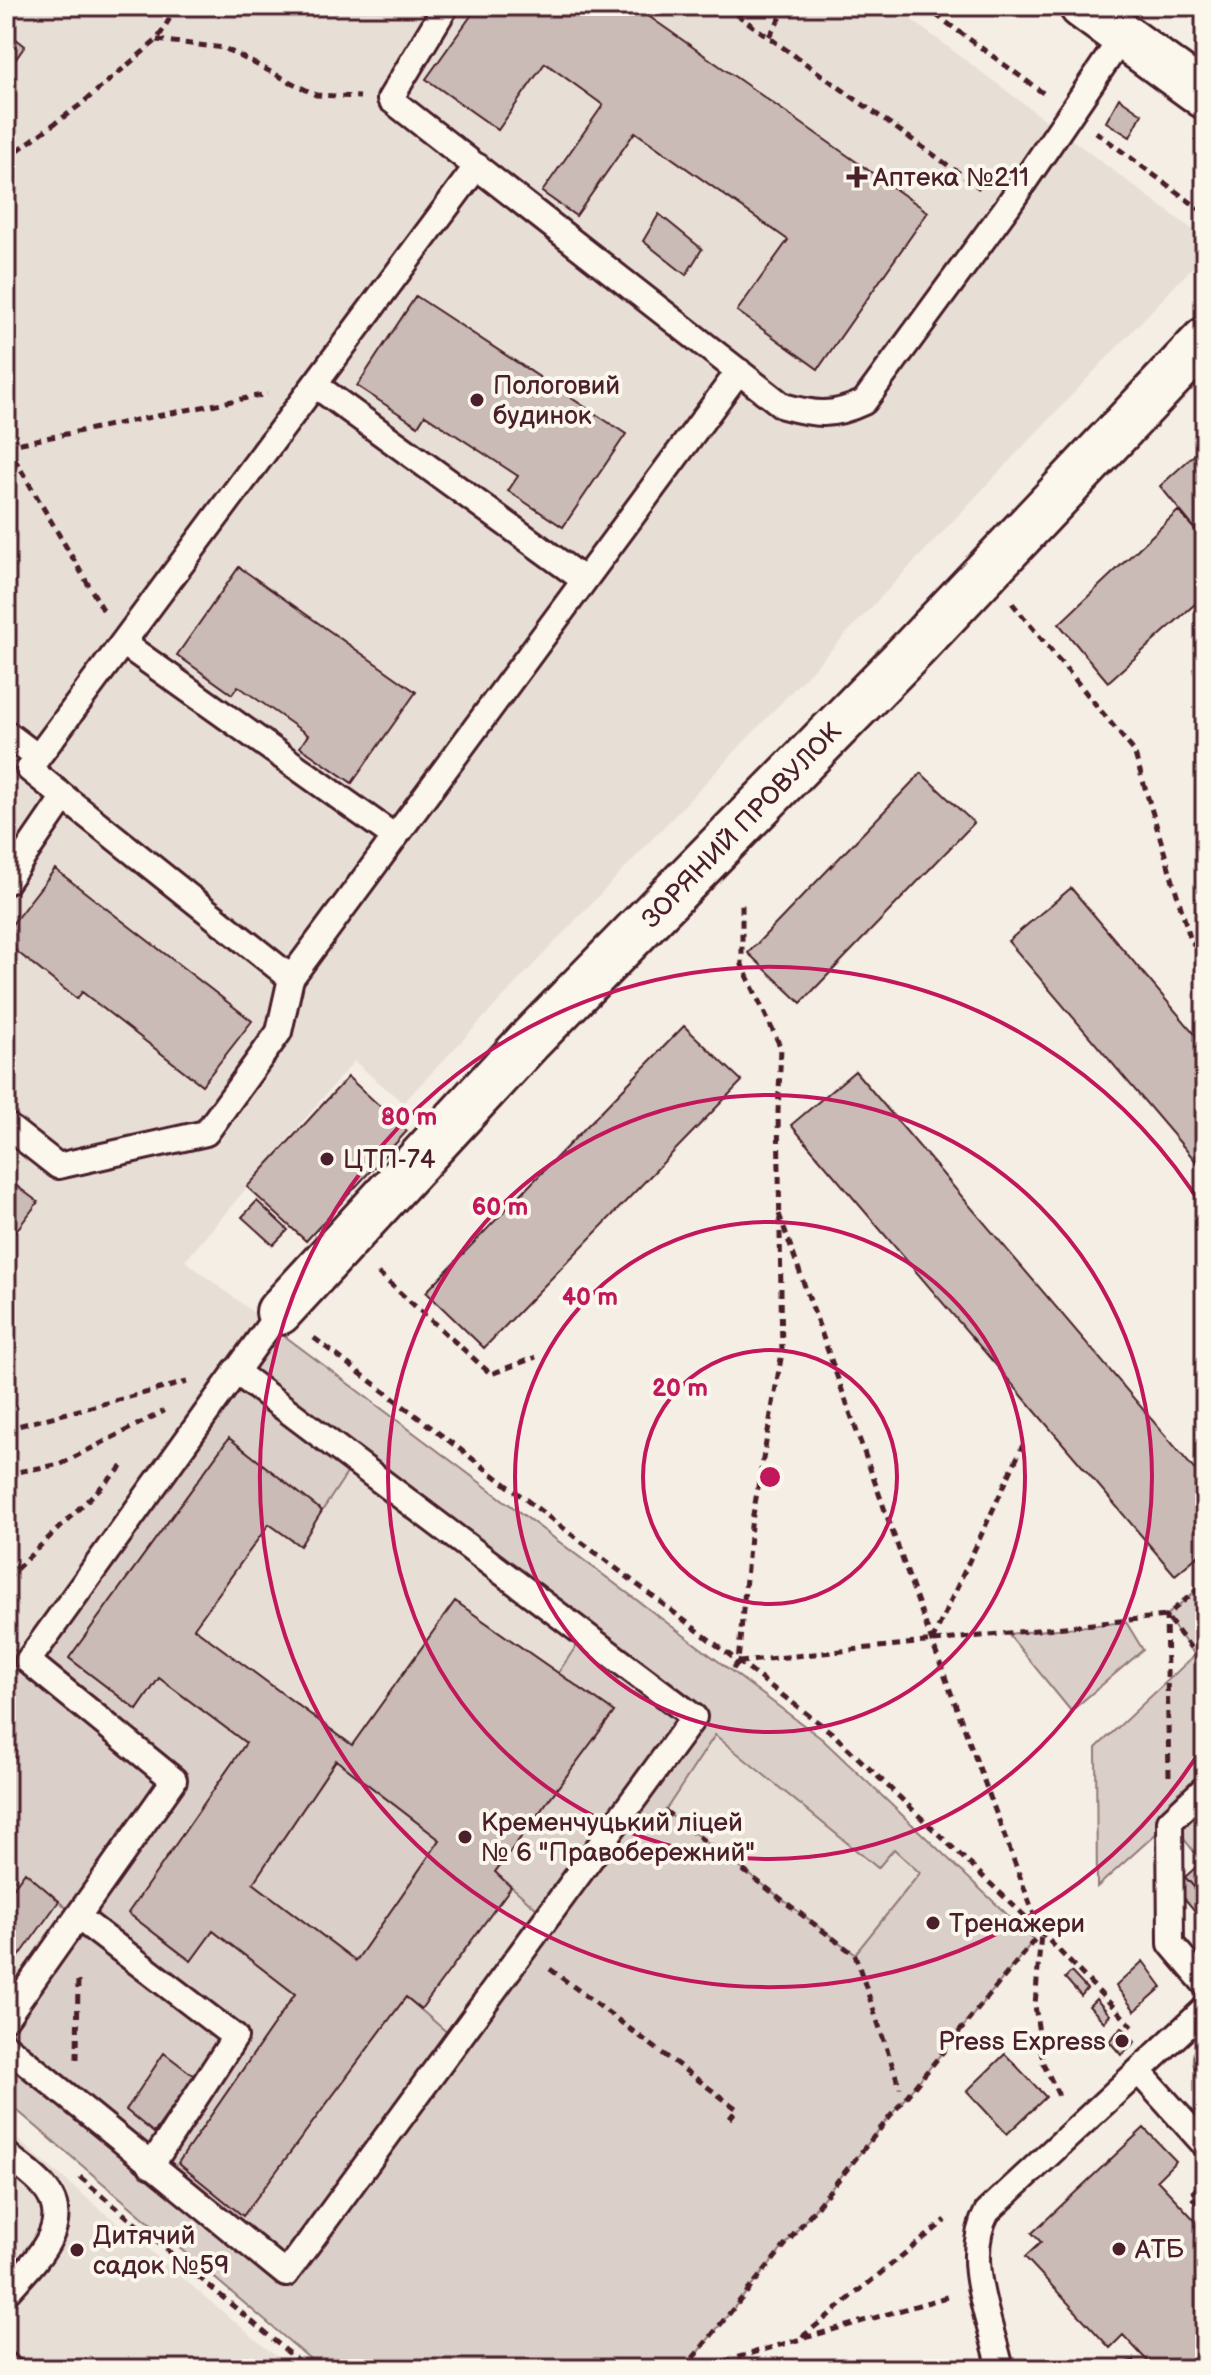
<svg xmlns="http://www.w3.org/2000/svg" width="1211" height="2375" font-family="'Balsamiq Sans',sans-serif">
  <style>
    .built { fill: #e7dfd6 }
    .green { fill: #dbd0c9; stroke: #92787a; stroke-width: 2; fill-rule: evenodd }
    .building { fill: #cabbb6; stroke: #4a1f2b; stroke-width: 2; fill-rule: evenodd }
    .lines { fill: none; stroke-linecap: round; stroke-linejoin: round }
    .service-casing { stroke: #4a1f2b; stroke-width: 30 }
    .minor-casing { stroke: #4a1f2b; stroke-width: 50 }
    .tertiary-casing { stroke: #4a1f2b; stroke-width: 50 }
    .path { stroke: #4a1f2b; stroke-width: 5; stroke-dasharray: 8 6; stroke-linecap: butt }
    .service { stroke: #fbf7ec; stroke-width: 24 }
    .minor { stroke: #fbf7ec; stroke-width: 44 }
    .tertiary { stroke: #fbf7ec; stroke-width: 44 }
    .ring { fill: none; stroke: #c2185b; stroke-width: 4 }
    .poi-dot { fill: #4a1f2b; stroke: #fbf7ec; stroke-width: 3 }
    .labels { text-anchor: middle; stroke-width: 8; stroke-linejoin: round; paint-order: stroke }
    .poi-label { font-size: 26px; fill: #4a1f2b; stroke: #fbf7ec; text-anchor: start }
    .street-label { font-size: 26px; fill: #4a1f2b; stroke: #fbf7ec }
    .centre { fill: #c2185b; stroke: #fbf7ec; stroke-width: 4 }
    .ring-label { font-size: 24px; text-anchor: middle; font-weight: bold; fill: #c2185b; stroke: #fbf7ec; stroke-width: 8; stroke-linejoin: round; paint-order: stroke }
  </style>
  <rect width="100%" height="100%" fill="#f4eee4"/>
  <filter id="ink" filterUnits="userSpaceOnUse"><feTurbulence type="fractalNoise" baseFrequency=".0125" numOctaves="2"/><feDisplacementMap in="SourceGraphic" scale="16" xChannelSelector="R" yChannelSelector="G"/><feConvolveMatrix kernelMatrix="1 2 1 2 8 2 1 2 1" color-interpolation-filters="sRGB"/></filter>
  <g filter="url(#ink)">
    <path class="built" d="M 6,6 L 893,6 L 1205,239 L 1205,254 L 403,1103 L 354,1061 L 185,1261 L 822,1739 L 1027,1935 L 322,2369 L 6,2101 L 6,1286 L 20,1269 L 6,1258 Z
      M 6,2130 L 291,2369 L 6,2369 Z"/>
    <path class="green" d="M 270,1325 L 822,1739 L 1034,1940 L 684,2369 L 322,2369 L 6,2101 L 6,2018 L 77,1917 L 25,1873 L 18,1882 L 6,1873 L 6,1642 L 27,1661 ZM 229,1438 L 322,1511 L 353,1464 L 583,1636 L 558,1673 L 614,1712 L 495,1872 L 547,1918 L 457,2041 L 406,1997 L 243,2215 L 178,2163 L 295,1994 L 213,1931 L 190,1961 L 129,1913 L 246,1743 L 159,1678 L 137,1710 L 69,1658 ZM 715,1735 L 878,1868 L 894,1849 L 920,1873 L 855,1954 L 665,1811 Z
      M 1205,1583 L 1205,1859 L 1202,1862 L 1170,1821 L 1097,1887 L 1096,1748 L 1195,1655 L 1166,1616 Z
      M 1126,1622 L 1143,1650 L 1071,1711 L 1008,1634 Z
      M 336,1760 L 440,1840 L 356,1961 L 253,1883 Z
      M 1205,2038 L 1205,2087 C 1193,2071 1185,2051 1205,2038 Z"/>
    <path class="building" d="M 478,6 L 634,6 L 928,212 L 818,369 L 737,311 L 788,240 L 635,132 L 576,216 L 542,192 L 603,105 L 545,63 L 498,130 L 426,79 Z
      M 6,31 L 25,46 L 6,73 Z
      M 1119,98 L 1142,114 L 1130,137 L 1106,122 Z
      M 659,214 L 702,249 L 686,275 L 643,241 Z
      M 416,296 L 626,434 L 563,527 L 508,491 L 518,476 L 425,415 L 418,426 L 357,386 Z
      M 1205,445 L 1205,541 L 1160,486 Z
      M 1178,511 L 1205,541 L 1205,595 L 1108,682 L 1059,624 Z
      M 239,567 L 416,692 L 352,783 L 300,747 L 308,735 L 238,686 L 232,694 L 177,655 Z
      M 921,773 L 974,823 L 801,1003 L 748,953 Z
      M 55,869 L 252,1021 L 202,1085 L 82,992 L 77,999 L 6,943 L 6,932 Z
      M 1071,888 L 1205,1046 L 1205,1172 L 1008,941 Z
      M 684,1026 L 742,1081 L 484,1348 L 426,1292 Z
      M 855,1071 L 1205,1482 L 1205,1550 L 1175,1575 L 791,1125 Z
      M 348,1077 L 407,1131 L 306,1241 L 247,1187 Z
      M 6,1178 L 38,1202 L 7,1243 L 6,1242 Z
      M 257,1201 L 288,1230 L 273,1245 L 242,1217 Z
      M 229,1438 L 322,1511 L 300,1546 L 269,1524 L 194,1628 L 352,1745 L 455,1601 L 614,1712 L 495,1872 L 511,1887 L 421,2009 L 406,1997 L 243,2216 L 178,2163 L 295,1994 L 213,1931 L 191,1961 L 128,1913 L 246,1743 L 159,1678 L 137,1710 L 69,1658 ZM 336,1760 L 440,1840 L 356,1961 L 253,1883 Z
      M 1205,1859 L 1205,1899 L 1185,1877 Z
      M 25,1872 L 59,1901 L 6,1975 L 6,1898 Z
      M 1185,1877 L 1205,1899 L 1205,1923 L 1174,1886 Z
      M 1143,1961 L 1162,1987 L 1135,2011 L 1116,1986 Z
      M 1071,1972 L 1087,1989 L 1081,1996 L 1065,1978 Z
      M 1096,1999 L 1110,2015 L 1104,2022 L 1089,2006 Z
      M 1122,2027 L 1135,2042 L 1121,2055 L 1109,2041 Z
      M 164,2053 L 194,2076 L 154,2133 L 126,2110 Z
      M 1005,2054 L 1046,2097 L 1007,2134 L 967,2091 Z
      M 1144,2128 L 1176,2161 L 1157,2180 L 1205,2231 L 1205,2358 L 1193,2369 L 1155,2369 L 1123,2335 L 1110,2348 L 1025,2257 L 1041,2242 L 1032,2233 Z
      M 1134,2360 L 1138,2369 L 1104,2369 Z"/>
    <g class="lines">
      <defs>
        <path id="service" d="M 446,6 L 390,99 L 783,406 C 816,415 832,417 864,402 L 1007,207 L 1123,36
          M 477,166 L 29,769 L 291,978 L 739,371
          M 315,385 L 584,580
          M 123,643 L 395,837
          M 6,733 L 38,757
          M 6,882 L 64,797
          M 6,1125 L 58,1166 L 206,1133 L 279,1032 L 291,978
          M 1205,1788 L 1170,1821 L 1171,1944 L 1205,1984
          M 78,1917 L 235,2037 L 151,2166
          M 6,2018 L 174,1780 L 28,1661 L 279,1312
          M 6,2046 L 286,2274 L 694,1717 L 235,1371
          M 1140,2073 L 1205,2145
          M 6,2154 C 18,2165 34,2175 44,2187 C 77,2226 30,2265 6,2293
          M 6,2365 L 10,2369
          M 1001,2369 C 990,2320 962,2258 987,2212 L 1205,2009"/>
        <path id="minor" d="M 279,1312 L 528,1042 L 915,647 L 1205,340"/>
        <path id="tertiary" d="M 1082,6 L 1205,96"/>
      </defs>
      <use href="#service" class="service-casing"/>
      <use href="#minor" class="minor-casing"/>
      <use href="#tertiary" class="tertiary-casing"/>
      <path class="path" d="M 725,6 L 980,188
        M 924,6 L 1043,93
        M 769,36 L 788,6
        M 157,40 L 224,48 L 316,95 L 360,97
        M 1096,132 L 1205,213
        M 6,159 L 80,105 L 157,40 L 177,6
        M 6,446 L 267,394
        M 7,446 L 105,613
        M 1012,603 L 1134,751 L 1191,941 L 1205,958
        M 779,1214 L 932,1642 L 1041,1933 L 1035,2005 L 1043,2063 L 1060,2098
        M 378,1273 L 491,1374 L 536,1357
        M 314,1338 L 832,1733 L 1034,1925 L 1137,2031
        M 6,1429 L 187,1382
        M 6,1474 L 61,1464 L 164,1411
        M 6,1579 L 123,1466
        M 932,1641 L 1023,1445
        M 739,1662 L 1166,1616 L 1205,1666
        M 733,1669 L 738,1662 L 751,1526 L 782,1353 L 778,1112 L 781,1048 L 742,965 L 742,902
        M 1169,1776 L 1166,1616 L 1205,1583
        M 665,1811 L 855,1955 L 900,2088
        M 550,1969 L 737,2109 L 727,2122
        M 77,2059 L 78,1977
        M 80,2177 L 308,2369
        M 1200,2178 L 1204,2182 L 1190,2195 L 1205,2212
        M 802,2337 L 946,2220
        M 684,2369 L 1040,1933
        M 697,2369 L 950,2296"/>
      <use href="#service" class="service"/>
      <use href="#minor" class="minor"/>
      <use href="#tertiary" class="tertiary"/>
    </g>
  </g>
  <g class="ring">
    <circle cx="770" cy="1477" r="127"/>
    <circle cx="770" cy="1477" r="255"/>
    <circle cx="770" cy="1477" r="382"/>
    <path d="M1205 1743A510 510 0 1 1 1205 1211"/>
  </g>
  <g class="poi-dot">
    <path d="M853 165h8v8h8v8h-8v8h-8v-8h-8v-8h8z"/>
    <circle cx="477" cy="400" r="8"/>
    <circle cx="327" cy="1159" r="8"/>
    <circle cx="465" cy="1837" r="8"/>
    <circle cx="933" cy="1923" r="8"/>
    <circle cx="1122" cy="2041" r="8"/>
    <circle cx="1119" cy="2249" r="8"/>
    <circle cx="77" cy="2250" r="8"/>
  </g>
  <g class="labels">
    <g class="poi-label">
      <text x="873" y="186">Аптека №211</text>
      <text x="493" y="394">Пологовий<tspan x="493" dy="30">будинок</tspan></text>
      <text x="343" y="1168">ЦТП-74</text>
      <text x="481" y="1831">Кременчуцький ліцей<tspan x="481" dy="30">№ 6 "Правобережний"</tspan></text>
      <text x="949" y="1932">Тренажери</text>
      <text x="1106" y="2050" text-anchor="end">Press Express</text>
      <text x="93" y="2244">Дитячий<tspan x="93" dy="30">садок №59</tspan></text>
      <text x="1135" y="2258">АТБ</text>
    </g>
    <g class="street-label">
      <text transform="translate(741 825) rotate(-46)" y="9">ЗОРЯНИЙ ПРОВУЛОК</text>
    </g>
  </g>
  <circle cx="770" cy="1477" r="12" class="centre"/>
  <g class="ring-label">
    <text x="409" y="1125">80 m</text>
    <text x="500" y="1215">60 m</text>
    <text x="590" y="1305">40 m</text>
    <text x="680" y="1396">20 m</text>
  </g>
  <rect width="1211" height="2375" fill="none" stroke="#fbf7ec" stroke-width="32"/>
  <rect x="16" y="16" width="1179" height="2343" fill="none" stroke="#4a1f2b" stroke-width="3" filter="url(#ink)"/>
</svg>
